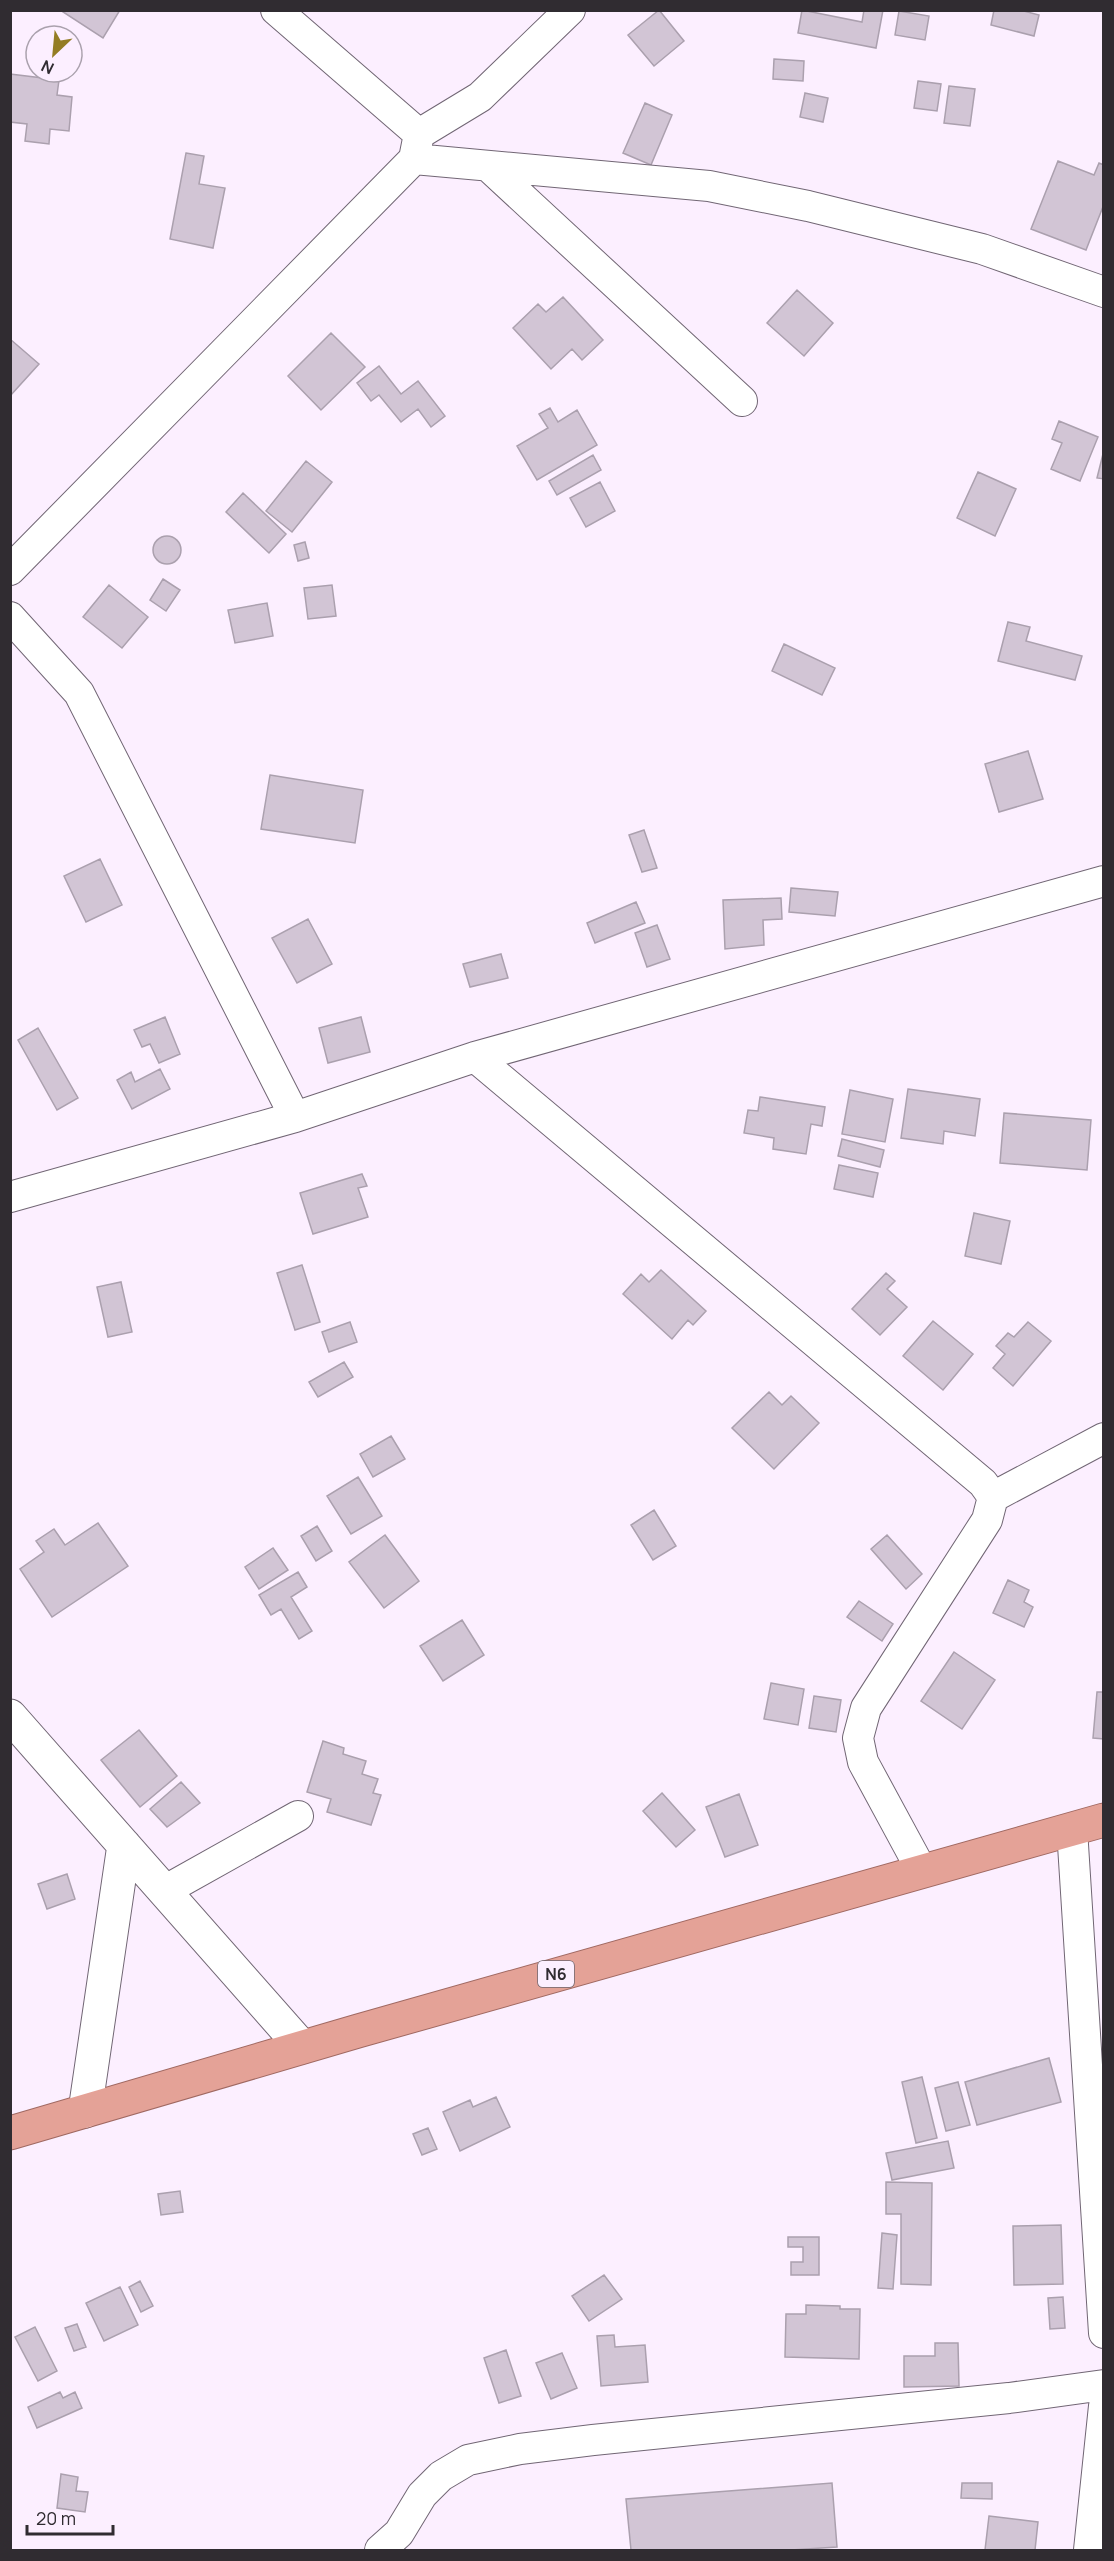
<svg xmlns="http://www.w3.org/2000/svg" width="1114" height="2561" font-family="Manrope,sans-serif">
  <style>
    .building { fill: #d2c5d5; stroke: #aba0ae; stroke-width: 1.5 }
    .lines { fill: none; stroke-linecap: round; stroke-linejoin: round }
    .minor-casing { stroke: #716674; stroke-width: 32 }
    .tertiary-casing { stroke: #716674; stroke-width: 35 }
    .trunk-casing { stroke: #a06962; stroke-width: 35 }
    .minor { stroke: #fff; stroke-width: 30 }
    .tertiary { stroke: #fff; stroke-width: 33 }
    .trunk { stroke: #e4a297; stroke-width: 33 }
    .labels { text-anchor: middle; stroke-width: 6; stroke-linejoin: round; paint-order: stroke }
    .shield { fill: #fcefff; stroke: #6d666f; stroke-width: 1.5 }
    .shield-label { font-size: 16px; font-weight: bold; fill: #302c31 }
  </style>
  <rect width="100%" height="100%" fill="#fcefff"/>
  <path class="building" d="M 60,10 L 120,10 L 103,38 Z
    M 659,10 L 684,41 L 654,66 L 628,35 Z
    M 802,10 L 862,22 L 864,10 L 883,10 L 876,48 L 798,33 Z
    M 994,10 L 1020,10 L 1039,15 L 1034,36 L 991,25 Z
    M 899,11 L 929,16 L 925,40 L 895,35 Z
    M 774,59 L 804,61 L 803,81 L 773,79 Z
    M 10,74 L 59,80 L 57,95 L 72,97 L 69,131 L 50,129 L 49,144 L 25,141 L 27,124 L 10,122 Z
    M 918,81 L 941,84 L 937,111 L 914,108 Z
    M 949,86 L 975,89 L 970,126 L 944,123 Z
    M 805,93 L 828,98 L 823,122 L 800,117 Z
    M 645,103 L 672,115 L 651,165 L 623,153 Z
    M 186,153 L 204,156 L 199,184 L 225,188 L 213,248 L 170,239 Z
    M 1058,161 L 1094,175 L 1099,163 L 1104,165 L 1104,204 L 1086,250 L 1031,229 Z
    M 797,290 L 833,323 L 804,356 L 767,323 Z
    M 563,297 L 603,340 L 582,360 L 572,349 L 551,369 L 513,328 L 538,304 L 546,312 Z
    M 331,333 L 365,367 L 321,410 L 288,376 Z
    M 10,339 L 39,364 L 10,396 Z
    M 379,366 L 401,394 L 418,381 L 445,416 L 431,427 L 418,409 L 401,422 L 379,395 L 371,401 L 357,383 Z
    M 550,408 L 558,422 L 577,410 L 597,445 L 537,480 L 517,446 L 548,428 L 539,414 Z
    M 1059,421 L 1098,437 L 1080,481 L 1051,469 L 1062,443 L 1052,439 Z
    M 1104,450 L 1104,479 L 1097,478 Z
    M 593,455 L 601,470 L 557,495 L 549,481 Z
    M 306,461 L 332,482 L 292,532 L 266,511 Z
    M 978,472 L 1016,489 L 995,536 L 957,518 Z
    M 600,482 L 615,511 L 586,527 L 570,498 Z
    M 243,493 L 286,534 L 269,553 L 226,512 Z
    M153 550a14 14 0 1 1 28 0a14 14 0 1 1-28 0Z
    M 305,542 L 309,558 L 298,561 L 294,545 Z
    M 163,579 L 180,590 L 166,611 L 150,600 Z
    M 109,585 L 148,617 L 122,648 L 83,617 Z
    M 332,585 L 336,616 L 308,619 L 304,588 Z
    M 267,603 L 273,636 L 235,643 L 228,610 Z
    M 1008,622 L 1030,627 L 1026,641 L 1082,656 L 1075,680 L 998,661 Z
    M 784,644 L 835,668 L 822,695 L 772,671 Z
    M 1028,751 L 1043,799 L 999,812 L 985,764 Z
    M 270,775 L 363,790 L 355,843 L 261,829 Z
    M 644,830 L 657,868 L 642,872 L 629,835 Z
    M 100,859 L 122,905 L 86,922 L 64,876 Z
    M 791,888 L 838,892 L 835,916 L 789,912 Z
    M 781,898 L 782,919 L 763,920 L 764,945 L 725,949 L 723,900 Z
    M 636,902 L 645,923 L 595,943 L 587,923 Z
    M 308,919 L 332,964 L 297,983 L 272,938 Z
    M 657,925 L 670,959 L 647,967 L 635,933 Z
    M 501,954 L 508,978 L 470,987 L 463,964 Z
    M 165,1017 L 180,1054 L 159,1063 L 150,1044 L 142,1047 L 134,1030 Z
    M 361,1017 L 370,1052 L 328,1063 L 319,1028 Z
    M 38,1028 L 78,1098 L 57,1110 L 18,1040 Z
    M 160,1069 L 170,1089 L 132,1109 L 117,1080 L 131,1072 L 135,1082 Z
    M 908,1089 L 980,1099 L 975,1136 L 944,1131 L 943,1144 L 901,1138 Z
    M 850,1090 L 893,1099 L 885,1142 L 842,1134 Z
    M 760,1097 L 825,1107 L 822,1126 L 811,1124 L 806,1154 L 773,1149 L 774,1138 L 744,1133 L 748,1110 L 758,1111 Z
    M 1004,1113 L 1091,1120 L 1087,1170 L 1000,1163 Z
    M 842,1139 L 884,1150 L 880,1167 L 838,1156 Z
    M 839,1165 L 878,1173 L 873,1197 L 834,1189 Z
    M 362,1174 L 367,1186 L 358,1188 L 368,1217 L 313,1234 L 300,1193 Z
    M 974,1213 L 1010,1221 L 1001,1264 L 965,1256 Z
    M 302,1265 L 320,1322 L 295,1330 L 277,1273 Z
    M 661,1270 L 706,1311 L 693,1325 L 688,1320 L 672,1339 L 623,1294 L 641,1274 L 649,1282 Z
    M 886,1273 L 895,1281 L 887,1289 L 907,1307 L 880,1335 L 852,1309 Z
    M 121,1282 L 132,1332 L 108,1337 L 97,1287 Z
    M 933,1321 L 973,1354 L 943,1390 L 903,1356 Z
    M 350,1322 L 357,1342 L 329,1352 L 322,1332 Z
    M 1028,1322 L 1051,1341 L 1013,1386 L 993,1368 L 1005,1354 L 996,1346 L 1008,1333 L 1014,1337 Z
    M 344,1362 L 353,1377 L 318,1397 L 309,1382 Z
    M 769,1392 L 782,1405 L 791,1396 L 819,1423 L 774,1469 L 732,1428 Z
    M 391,1436 L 405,1459 L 373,1477 L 360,1454 Z
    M 358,1477 L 382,1516 L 351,1534 L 327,1496 Z
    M 654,1510 L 676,1546 L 653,1560 L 631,1525 Z
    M 98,1523 L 128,1566 L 52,1617 L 20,1569 L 44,1552 L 36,1541 L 54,1529 L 65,1545 Z
    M 317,1526 L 332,1551 L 316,1561 L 301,1536 Z
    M 385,1535 L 419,1581 L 384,1608 L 349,1562 Z
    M 887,1535 L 922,1574 L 906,1589 L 871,1549 Z
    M 273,1548 L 288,1570 L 259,1589 L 245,1567 Z
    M 298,1572 L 307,1587 L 291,1597 L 312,1631 L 299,1639 L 281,1609 L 271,1615 L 259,1595 Z
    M 1008,1580 L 1029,1590 L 1024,1602 L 1033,1607 L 1024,1627 L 993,1613 Z
    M 859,1601 L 893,1624 L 882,1641 L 847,1617 Z
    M 462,1620 L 484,1655 L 443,1681 L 420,1646 Z
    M 954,1652 L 995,1680 L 962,1729 L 921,1701 Z
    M 771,1683 L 804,1689 L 798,1725 L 764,1719 Z
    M 1097,1692 L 1104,1692 L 1104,1739 L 1093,1738 Z
    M 814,1696 L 841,1700 L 836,1732 L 809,1728 Z
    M 139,1730 L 177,1776 L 140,1807 L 101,1760 Z
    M 323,1741 L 344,1748 L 343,1754 L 366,1761 L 362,1774 L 378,1779 L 373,1793 L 381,1795 L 371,1825 L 327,1812 L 331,1799 L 307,1792 Z
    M 181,1782 L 200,1803 L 167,1827 L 150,1809 Z
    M 662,1793 L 695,1830 L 676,1847 L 643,1811 Z
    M 739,1794 L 758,1845 L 725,1857 L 706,1807 Z
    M 67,1874 L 75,1899 L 47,1909 L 38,1884 Z
    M 1049,2058 L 1061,2102 L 977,2125 L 965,2082 Z
    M 922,2077 L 937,2138 L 916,2143 L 902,2082 Z
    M 958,2082 L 970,2125 L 946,2131 L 935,2088 Z
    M 496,2097 L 510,2127 L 460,2151 L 443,2112 L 470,2100 L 473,2107 Z
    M 428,2128 L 437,2149 L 422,2155 L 413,2134 Z
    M 948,2141 L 954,2168 L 892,2180 L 886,2153 Z
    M 886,2182 L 932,2183 L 931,2285 L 901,2284 L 901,2214 L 886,2214 Z
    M 180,2191 L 183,2212 L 161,2215 L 158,2194 Z
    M 1061,2225 L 1063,2284 L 1014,2285 L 1013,2226 Z
    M 882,2233 L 897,2235 L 893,2289 L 878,2288 Z
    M 788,2237 L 819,2237 L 819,2275 L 791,2275 L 791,2262 L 803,2262 L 803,2247 L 788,2247 Z
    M 604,2275 L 622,2299 L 589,2321 L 572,2296 Z
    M 140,2281 L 153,2306 L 141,2312 L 129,2287 Z
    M 120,2287 L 138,2325 L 104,2341 L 86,2303 Z
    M 1063,2297 L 1065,2328 L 1050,2329 L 1048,2298 Z
    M 806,2305 L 840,2306 L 840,2309 L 860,2309 L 859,2359 L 785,2357 L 786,2314 L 806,2314 Z
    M 77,2324 L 86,2347 L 74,2351 L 65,2328 Z
    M 35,2327 L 57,2371 L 38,2381 L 15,2337 Z
    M 614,2335 L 615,2347 L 645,2345 L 648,2382 L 601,2386 L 597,2336 Z
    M 935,2343 L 958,2343 L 959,2386 L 904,2387 L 904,2356 L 935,2356 Z
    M 506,2350 L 521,2396 L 499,2403 L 484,2358 Z
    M 562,2353 L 577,2388 L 551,2399 L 536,2363 Z
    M 60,2392 L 63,2398 L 75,2392 L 82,2408 L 37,2428 L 28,2407 Z
    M 61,2474 L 78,2477 L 76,2491 L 88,2492 L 85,2512 L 57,2508 Z
    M 832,2483 L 837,2547 L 791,2550 L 631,2550 L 626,2499 Z
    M 962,2483 L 992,2483 L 992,2499 L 961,2498 Z
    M 989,2516 L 1038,2522 L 1035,2550 L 985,2550 Z"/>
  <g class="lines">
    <defs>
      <path id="minor" d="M 419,134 L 480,97 L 570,10
        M 414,159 L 709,186 L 808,206 L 982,249 L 1104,292
        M 488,166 L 742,401
        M 10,570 L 414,159 L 419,134 L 276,10
        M 10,617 L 79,693 L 295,1117
        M 475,1057 L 983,1483 L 993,1497 L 987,1520 L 866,1708 L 858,1738 L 863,1762 L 922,1871
        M 10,1197 L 295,1117 L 475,1057 L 1104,881
        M 993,1497 L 1104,1438
        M 1072,1829 L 1104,2333
        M 164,1891 L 298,1816
        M 380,2550 L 399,2533 L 422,2495 L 441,2476 L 468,2460 L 520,2449 L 593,2440 L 1009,2398 L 1104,2385
        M 1089,2550 L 1104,2406"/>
      <path id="tertiary" d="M 10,1716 L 302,2047
        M 85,2111 L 124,1845"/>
      <path id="trunk" d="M 10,2133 L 358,2031 L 1104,1820"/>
    </defs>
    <use href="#minor" class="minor-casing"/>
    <use href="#tertiary" class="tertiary-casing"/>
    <use href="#trunk" class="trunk-casing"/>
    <use href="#minor" class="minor"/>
    <use href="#tertiary" class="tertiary"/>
    <use href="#trunk" class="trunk"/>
  </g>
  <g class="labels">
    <rect class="shield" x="538" y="1961" width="36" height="26" rx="4.5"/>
    <g class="shield-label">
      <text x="556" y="1980">N6</text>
    </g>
  </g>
  <rect width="1114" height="2561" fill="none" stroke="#302c31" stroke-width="24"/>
  <g transform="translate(54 54) rotate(206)"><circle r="28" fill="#fcefff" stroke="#aaa1ad" stroke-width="1.5"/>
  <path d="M0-4.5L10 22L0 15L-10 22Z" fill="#947d24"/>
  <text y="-9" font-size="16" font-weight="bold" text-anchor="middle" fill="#302c31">N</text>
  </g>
  <path d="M27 2525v9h86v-9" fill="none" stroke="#302c31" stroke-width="3"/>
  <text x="36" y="2525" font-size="18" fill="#302c31" stroke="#fcefff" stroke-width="4.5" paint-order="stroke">20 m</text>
</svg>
